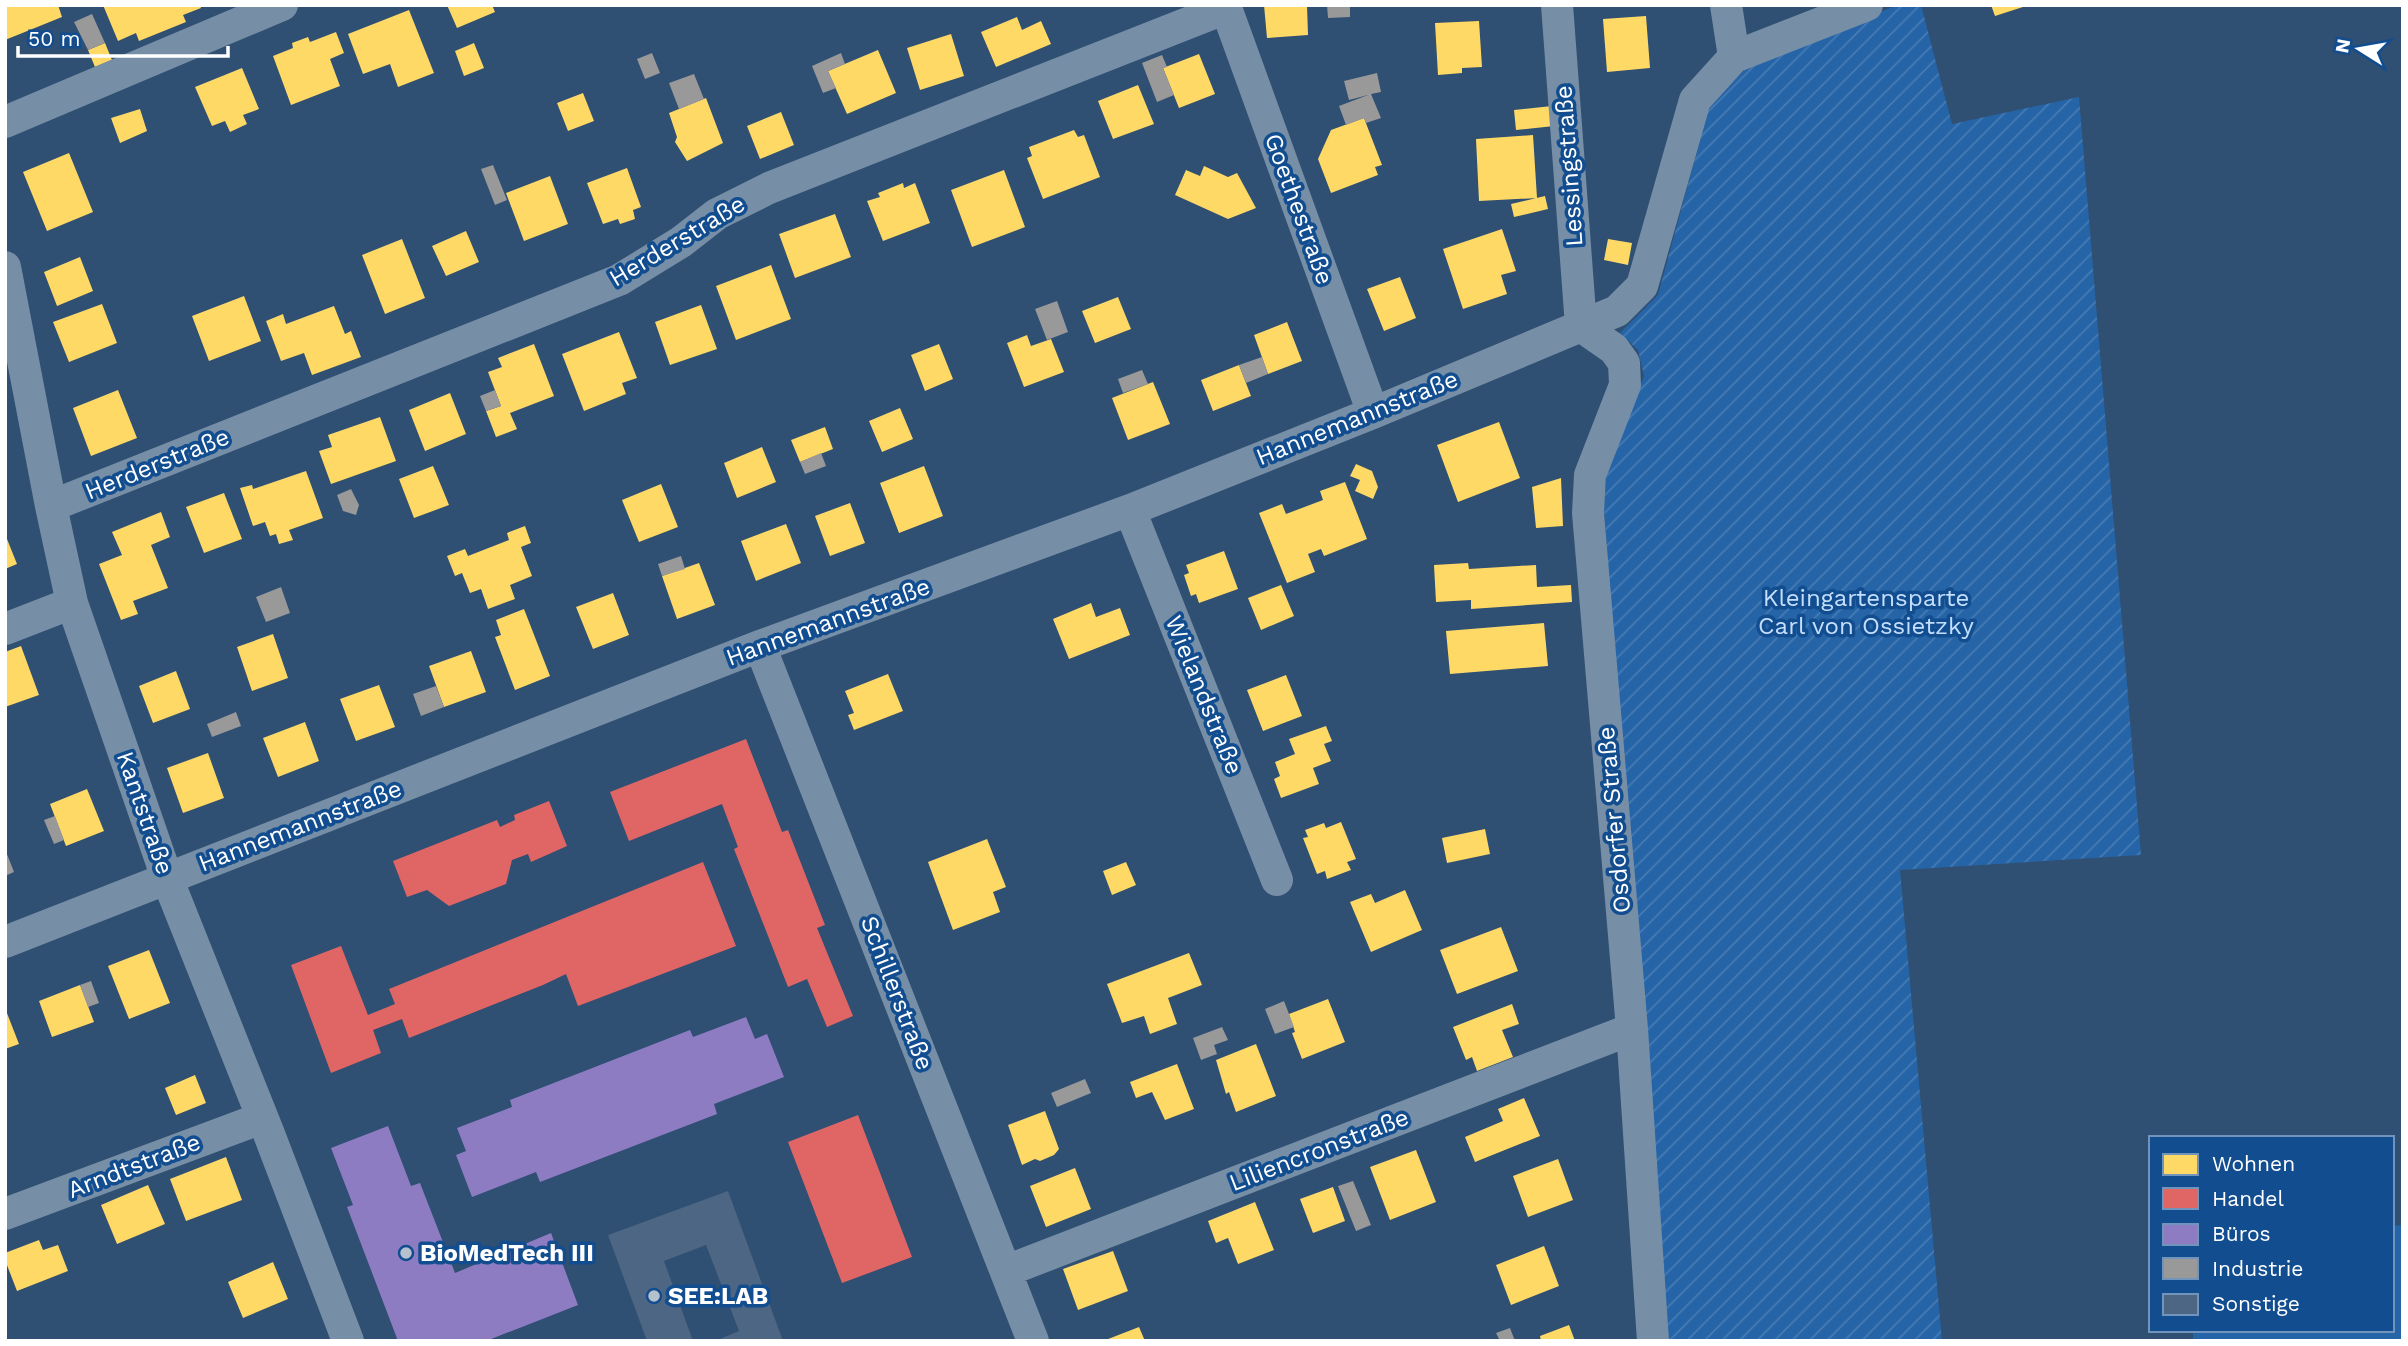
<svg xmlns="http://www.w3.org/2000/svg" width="2408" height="1346" font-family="'Work Sans',sans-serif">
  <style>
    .grass { fill: #2564a7 }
    .garden { fill: url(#garden-furrows) }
    .homes { fill: #ffd966 }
    .shops { fill: #e06666 }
    .offices { fill: #8e7cc3 }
    .industry { fill: #999 }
    .building { fill: #4c6683 }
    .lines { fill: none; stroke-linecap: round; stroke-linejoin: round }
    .street { stroke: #768ea6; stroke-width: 32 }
    .poi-dot { fill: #b6c1ce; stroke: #124d90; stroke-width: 2.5 }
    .labels { text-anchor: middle; stroke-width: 7; stroke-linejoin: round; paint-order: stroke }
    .street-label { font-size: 24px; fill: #fff; stroke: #124d90 }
    .park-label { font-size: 24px; fill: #c4dffd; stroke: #124d90 }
    .poi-label { font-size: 24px; font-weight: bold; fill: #fff; stroke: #124d90; text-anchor: start }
  </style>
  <defs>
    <pattern id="garden-furrows" width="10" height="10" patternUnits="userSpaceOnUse" patternTransform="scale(1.75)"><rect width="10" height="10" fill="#2564a7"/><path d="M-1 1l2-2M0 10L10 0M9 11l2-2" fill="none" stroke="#467bb4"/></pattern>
  </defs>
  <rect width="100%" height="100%" fill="#2f4f73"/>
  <path class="grass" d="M 2403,1225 L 2403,1341 L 2193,1341 L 2193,1330 L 2392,1330 L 2392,1226 Z"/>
  <path class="garden" d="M 1897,5 L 1921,5 L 1952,124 L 2079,97 L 2141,855 L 1900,870 L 1942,1341 L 1661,1341 L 1604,509 L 1606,477 L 1644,376 L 1638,350 L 1620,333 L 1658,295 L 1709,107 L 1745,69 Z"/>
  <path class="homes" d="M 5,5 L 58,5 L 62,17 L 5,40 Z
    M 103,5 L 200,5 L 201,8 L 183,15 L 186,22 L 139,41 L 136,33 L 118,41 Z
    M 447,5 L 492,5 L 495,12 L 457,28 Z
    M 1264,5 L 1307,5 L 1308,35 L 1267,38 Z
    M 1991,5 L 2025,5 L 2026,6 L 1995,16 Z
    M 409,10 L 434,73 L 398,87 L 390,64 L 363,74 L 348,34 Z
    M 1646,16 L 1650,68 L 1607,72 L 1603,19 Z
    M 1017,17 L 1022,30 L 1041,21 L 1051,44 L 996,67 L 981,32 Z
    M 1479,21 L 1482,67 L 1462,68 L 1462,73 L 1438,75 L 1435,23 Z
    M 336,32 L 344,53 L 330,59 L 340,86 L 291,105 L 273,56 L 293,48 L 292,43 L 308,37 L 310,42 Z
    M 951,34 L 964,76 L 920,90 L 907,48 Z
    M 105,43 L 112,60 L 95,67 L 88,50 Z
    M 474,43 L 484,68 L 464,76 L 455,51 Z
    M 878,50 L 896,93 L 847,114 L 828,71 Z
    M 1199,54 L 1215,94 L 1179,108 L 1163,68 Z
    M 242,68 L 259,109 L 243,115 L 247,124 L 230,132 L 225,121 L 212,126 L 195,87 Z
    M 1138,85 L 1154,124 L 1113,139 L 1098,101 Z
    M 583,93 L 594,121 L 568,131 L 557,103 Z
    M 706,98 L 723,143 L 687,161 L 675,142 L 677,137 L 669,113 Z
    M 1552,106 L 1554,126 L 1516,130 L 1514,110 Z
    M 140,109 L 147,131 L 120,143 L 111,118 Z
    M 781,112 L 794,145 L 760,159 L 747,126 Z
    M 1364,118 L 1382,165 L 1375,167 L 1378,175 L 1331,193 L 1318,159 L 1331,130 Z
    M 1074,130 L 1078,137 L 1084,135 L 1100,177 L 1043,199 L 1027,158 L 1032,156 L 1029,147 Z
    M 1533,135 L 1537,198 L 1479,201 L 1476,139 Z
    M 69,153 L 93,212 L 47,231 L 23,172 Z
    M 1204,166 L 1228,177 L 1237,173 L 1256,208 L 1228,219 L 1175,195 L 1186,170 L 1200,176 Z
    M 627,168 L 641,207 L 633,210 L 635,219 L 620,224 L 618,219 L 603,224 L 587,183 Z
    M 1004,170 L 1025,227 L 972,247 L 951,190 Z
    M 550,176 L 568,224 L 524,241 L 506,193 Z
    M 903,183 L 904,188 L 915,183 L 930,223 L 883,241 L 867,201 L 880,197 L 878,193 Z
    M 1545,196 L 1548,209 L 1514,217 L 1511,204 Z
    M 835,214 L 851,257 L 795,278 L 779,234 Z
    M 1502,229 L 1516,271 L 1501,275 L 1507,294 L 1463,309 L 1443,249 Z
    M 466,231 L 479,262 L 446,276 L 432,246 Z
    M 402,239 L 425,298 L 385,314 L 362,255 Z
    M 1608,239 L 1632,243 L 1628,265 L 1604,260 Z
    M 80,257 L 93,291 L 57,306 L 44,272 Z
    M 771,265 L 791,319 L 736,340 L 716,286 Z
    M 1400,277 L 1416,318 L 1384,331 L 1367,289 Z
    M 244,296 L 261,341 L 209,361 L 192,316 Z
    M 1118,297 L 1131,329 L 1095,343 L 1082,311 Z
    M 102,304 L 117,343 L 69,362 L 53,322 Z
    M 701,305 L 717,349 L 670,365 L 655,322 Z
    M 334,306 L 345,334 L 351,331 L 361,357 L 312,375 L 304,353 L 281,361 L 266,321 L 283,314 L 286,324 Z
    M 1287,322 L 1302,361 L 1268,374 L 1254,335 Z
    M 619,332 L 637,378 L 622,383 L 626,394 L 584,411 L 562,354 Z
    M 1027,335 L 1031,346 L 1051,339 L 1064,372 L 1024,387 L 1007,343 Z
    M 534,344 L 554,396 L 510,413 L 517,429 L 496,437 L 486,411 L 501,406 L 488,372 L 502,367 L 498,358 Z
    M 939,344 L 953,379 L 925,391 L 911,355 Z
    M 1239,365 L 1251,396 L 1213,411 L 1201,380 Z
    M 1153,382 L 1170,424 L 1128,440 L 1112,398 Z
    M 118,390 L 137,438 L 91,456 L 73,408 Z
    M 450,393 L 466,434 L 425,451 L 409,410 Z
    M 900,408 L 913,439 L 882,452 L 869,421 Z
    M 380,417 L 396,461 L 331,484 L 319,451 L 332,447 L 328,435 Z
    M 1499,422 L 1520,478 L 1458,502 L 1437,445 Z
    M 825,427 L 833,449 L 800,462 L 791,440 Z
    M 762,447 L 776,482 L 737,498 L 724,463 Z
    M 1356,464 L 1372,471 L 1378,487 L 1373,499 L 1355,491 L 1360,480 L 1350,476 Z
    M 433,466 L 449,505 L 414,518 L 399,479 Z
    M 924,466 L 943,516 L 899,533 L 880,483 Z
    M 306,471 L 323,518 L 289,530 L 293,540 L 279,544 L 276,534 L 270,536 L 265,522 L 253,526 L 240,488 L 252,485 L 253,489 Z
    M 1561,478 L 1563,526 L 1536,528 L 1532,487 Z
    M 1345,482 L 1367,539 L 1324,556 L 1321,549 L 1308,554 L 1315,572 L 1287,583 L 1259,513 L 1282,504 L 1286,514 L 1323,500 L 1320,491 Z
    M 661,484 L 678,527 L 639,542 L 622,500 Z
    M 224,493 L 242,539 L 204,553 L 186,507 Z
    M 850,503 L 865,543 L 830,556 L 815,516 Z
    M 161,512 L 170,537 L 151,545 L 168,588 L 133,601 L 138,614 L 121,620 L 99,564 L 122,555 L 112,532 Z
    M 786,524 L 801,563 L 756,581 L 741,541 Z
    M 525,526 L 531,543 L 521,547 L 532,576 L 510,585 L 515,599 L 488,609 L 481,589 L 470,593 L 462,573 L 455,576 L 447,556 L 465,549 L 468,556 L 509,540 L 507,533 Z
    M 5,534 L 17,564 L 5,569 Z
    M 1224,551 L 1238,589 L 1199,603 L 1196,594 L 1191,596 L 1184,575 L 1189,573 L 1186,565 Z
    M 699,563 L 715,605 L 677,619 L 662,576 Z
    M 1468,563 L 1469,569 L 1536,565 L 1537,587 L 1571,585 L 1572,602 L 1471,609 L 1471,600 L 1436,602 L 1434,565 Z
    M 1281,585 L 1294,616 L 1261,630 L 1248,598 Z
    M 613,593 L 629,635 L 593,649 L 576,607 Z
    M 1091,603 L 1096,617 L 1120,608 L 1130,635 L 1069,659 L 1053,619 Z
    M 524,609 L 550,676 L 515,690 L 495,637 L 501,635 L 496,620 Z
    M 1544,623 L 1548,666 L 1450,674 L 1446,631 Z
    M 273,634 L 288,678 L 252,691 L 237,647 Z
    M 21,646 L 39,695 L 5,707 L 5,652 Z
    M 471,651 L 486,692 L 444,707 L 429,666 Z
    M 176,671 L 190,709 L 153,723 L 139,686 Z
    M 888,674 L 903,711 L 854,730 L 848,715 L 854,713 L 845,691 Z
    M 1286,675 L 1302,716 L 1263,731 L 1247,690 Z
    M 379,685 L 395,727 L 356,741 L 340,699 Z
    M 305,722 L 319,761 L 278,777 L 263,738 Z
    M 1326,726 L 1332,741 L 1324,744 L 1331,761 L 1313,768 L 1319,784 L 1281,798 L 1274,779 L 1280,776 L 1275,762 L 1295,754 L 1289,739 Z
    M 208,753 L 224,798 L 183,813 L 167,768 Z
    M 87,789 L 104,831 L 66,846 L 50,804 Z
    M 1341,822 L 1356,859 L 1347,862 L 1351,870 L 1327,879 L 1325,871 L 1317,874 L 1303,838 L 1308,837 L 1305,830 L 1324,823 L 1326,828 Z
    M 1485,829 L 1490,854 L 1447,863 L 1442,838 Z
    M 987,839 L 1006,887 L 993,892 L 1000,912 L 953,930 L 928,862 Z
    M 1126,862 L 1136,885 L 1112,895 L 1103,871 Z
    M 1405,890 L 1422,930 L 1371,952 L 1350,902 L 1371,894 L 1375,903 Z
    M 1501,927 L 1518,971 L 1457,994 L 1440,950 Z
    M 149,950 L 170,1003 L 129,1019 L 108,966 Z
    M 1189,953 L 1202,985 L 1168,998 L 1177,1024 L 1150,1034 L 1144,1016 L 1122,1023 L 1107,984 Z
    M 80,985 L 94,1022 L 52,1037 L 39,1001 Z
    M 1328,999 L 1345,1042 L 1302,1059 L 1292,1033 L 1295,1032 L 1289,1014 Z
    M 1512,1004 L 1519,1024 L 1502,1030 L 1513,1057 L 1477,1071 L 1472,1057 L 1466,1060 L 1453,1027 Z
    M 5,1008 L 19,1044 L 5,1049 Z
    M 1256,1044 L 1276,1096 L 1236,1112 L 1229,1092 L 1226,1094 L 1216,1060 Z
    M 1177,1064 L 1194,1109 L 1165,1120 L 1152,1092 L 1136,1098 L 1130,1082 Z
    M 195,1075 L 206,1103 L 176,1115 L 165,1088 Z
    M 1524,1098 L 1540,1136 L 1475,1162 L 1465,1137 L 1503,1121 L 1498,1109 Z
    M 1045,1111 L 1059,1149 L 1054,1155 L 1040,1161 L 1035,1159 L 1022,1165 L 1008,1125 Z
    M 1416,1150 L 1436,1202 L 1390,1220 L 1370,1167 Z
    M 226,1157 L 242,1200 L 186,1221 L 170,1179 Z
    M 1558,1159 L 1573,1200 L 1528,1217 L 1513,1176 Z
    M 1075,1168 L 1091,1209 L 1046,1227 L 1030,1186 Z
    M 148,1185 L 165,1224 L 117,1244 L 101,1205 Z
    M 1333,1187 L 1345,1221 L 1313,1233 L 1300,1199 Z
    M 1255,1202 L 1274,1250 L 1238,1264 L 1228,1238 L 1216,1243 L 1208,1221 Z
    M 39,1240 L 43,1250 L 58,1245 L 68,1271 L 17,1291 L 5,1260 L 5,1253 Z
    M 1544,1246 L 1559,1286 L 1511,1305 L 1496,1265 Z
    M 1113,1251 L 1128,1291 L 1078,1310 L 1063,1269 Z
    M 273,1262 L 288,1299 L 243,1318 L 228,1282 Z
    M 1569,1325 L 1575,1341 L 1541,1341 L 1540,1336 Z
    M 1139,1327 L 1145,1341 L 1103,1341 Z"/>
  <path class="shops" d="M 746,739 L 782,832 L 788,830 L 825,925 L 817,928 L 853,1016 L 827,1027 L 807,979 L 788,987 L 734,849 L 738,847 L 722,804 L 629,841 L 610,792 Z
    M 549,801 L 567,846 L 531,862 L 528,854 L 512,860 L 506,884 L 449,906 L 427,890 L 407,897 L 393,861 L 497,820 L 500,827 L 515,820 L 514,815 Z
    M 703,862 L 736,946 L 578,1006 L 566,974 L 543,985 L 409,1038 L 402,1019 L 373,1030 L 381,1053 L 331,1073 L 291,965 L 341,946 L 368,1015 L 395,1004 L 389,989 Z
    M 858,1115 L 912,1257 L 842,1283 L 788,1142 Z"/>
  <path class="offices" d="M 746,1017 L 755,1039 L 767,1034 L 784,1077 L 714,1104 L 717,1114 L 540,1182 L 536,1172 L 472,1197 L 456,1155 L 466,1151 L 457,1128 L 512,1107 L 510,1100 L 690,1030 L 693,1037 Z
    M 388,1126 L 411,1186 L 420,1183 L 455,1273 L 551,1233 L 578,1305 L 486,1341 L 398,1341 L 347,1207 L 353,1205 L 331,1148 Z"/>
  <path class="industry" d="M 1327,5 L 1350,5 L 1350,17 L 1328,18 Z
    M 92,14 L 105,43 L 88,50 L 74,22 Z
    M 652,53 L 660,73 L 645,79 L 637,59 Z
    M 841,53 L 845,64 L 828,71 L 836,88 L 823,93 L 812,66 Z
    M 1162,55 L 1167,67 L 1163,68 L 1174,95 L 1157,102 L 1142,63 Z
    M 1377,73 L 1381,92 L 1371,94 L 1381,118 L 1366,123 L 1364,118 L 1346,125 L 1339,106 L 1368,95 L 1349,100 L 1344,81 Z
    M 694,74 L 704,99 L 679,109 L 669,83 Z
    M 493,165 L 507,200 L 495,205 L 481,169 Z
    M 1057,301 L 1068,332 L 1047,340 L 1035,309 Z
    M 1262,357 L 1268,374 L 1246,383 L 1239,365 Z
    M 1142,370 L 1148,384 L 1123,393 L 1118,379 Z
    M 495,390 L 501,406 L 486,411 L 480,396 Z
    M 821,453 L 826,466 L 805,474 L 800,462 Z
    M 351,489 L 359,505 L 356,515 L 343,511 L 337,495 Z
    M 681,556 L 685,569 L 662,576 L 658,564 Z
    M 281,587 L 290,613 L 266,622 L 256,597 Z
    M 436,686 L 444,707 L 421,716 L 413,694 Z
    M 236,712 L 241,726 L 212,737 L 207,724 Z
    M 55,816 L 64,840 L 54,844 L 44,820 Z
    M 5,849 L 14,872 L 5,876 Z
    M 91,981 L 99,1003 L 88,1007 L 80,985 Z
    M 1284,1001 L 1294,1027 L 1275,1034 L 1265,1009 Z
    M 1222,1027 L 1228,1040 L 1214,1045 L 1217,1054 L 1201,1060 L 1193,1038 Z
    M 1085,1079 L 1091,1093 L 1057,1107 L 1051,1093 Z
    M 1353,1181 L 1371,1225 L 1356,1231 L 1338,1186 Z
    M 1510,1328 L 1515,1341 L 1500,1341 L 1496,1333 Z"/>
  <path class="building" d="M 728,1191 L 783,1341 L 715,1341 L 739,1331 L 706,1245 L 664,1261 L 693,1341 L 647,1341 L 608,1235 Z"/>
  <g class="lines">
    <path class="street" d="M 1225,5 L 1373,413
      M 1557,5 L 1581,326
      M 1726,5 L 1734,57
      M 5,122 L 282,5
      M 5,267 L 51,506 L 72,603 L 167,878 L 269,1134 L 348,1341
      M 1581,326 L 1614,349 L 1624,363 L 1625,385 L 1590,475 L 1588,513 L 1632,1029 L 1653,1341
      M 51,506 L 619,280 L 681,242 L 717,214 L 769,188 L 1226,8
      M 1130,510 L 1277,880
      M 5,629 L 72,603
      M 760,646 L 1033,1341
      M 5,942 L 760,646 L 1130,510 L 1373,413 L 1617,311 L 1642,286 L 1695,100 L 1734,57 L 1867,5
      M 5,1214 L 262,1118
      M 1006,1271 L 1632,1029"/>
  </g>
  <g class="poi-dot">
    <circle cx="406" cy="1253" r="7"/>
    <circle cx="654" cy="1296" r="7"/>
  </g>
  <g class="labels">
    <g class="street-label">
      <text transform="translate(1569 166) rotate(-94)" y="8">Lessingstraße</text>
      <text transform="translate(1299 209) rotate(70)" y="8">Goethestraße</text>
      <text transform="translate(677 241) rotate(-31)" y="8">Herderstraße</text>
      <text transform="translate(1357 418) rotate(-22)" y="8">Hannemannstraße</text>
      <text transform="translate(157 464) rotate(-22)" y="8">Herderstraße</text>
      <text transform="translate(828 622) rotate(-20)" y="8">Hannemannstraße</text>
      <text transform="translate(1204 695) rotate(68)" y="8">Wielandstraße</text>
      <text transform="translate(145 813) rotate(71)" y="8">Kantstraße</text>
      <text transform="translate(1614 820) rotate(-95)" y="8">Osdorfer Straße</text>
      <text transform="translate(300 826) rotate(-21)" y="8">Hannemannstraße</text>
      <text transform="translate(897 993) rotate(69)" y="8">Schillerstraße</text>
      <text transform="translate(1319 1150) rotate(-21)" y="8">Liliencronstraße</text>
      <text transform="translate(134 1166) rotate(-21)" y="8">Arndtstraße</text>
    </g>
    <g class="park-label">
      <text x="1866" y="606">Kleingartensparte<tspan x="1866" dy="28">Carl von Ossietzky</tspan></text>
    </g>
    <g class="poi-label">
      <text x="420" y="1261">BioMedTech III</text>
      <text x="668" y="1304">SEE:LAB</text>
    </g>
  </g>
  <rect width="2408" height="1346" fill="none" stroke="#ffffff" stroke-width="14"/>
  <rect x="2149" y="1136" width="245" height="196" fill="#124d90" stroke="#7194bc" stroke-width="2"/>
  <rect x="2163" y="1154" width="35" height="21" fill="#ffd966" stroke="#7194bc" stroke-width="2"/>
  <text x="2212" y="1171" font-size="21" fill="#ffffff">Wohnen</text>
  <rect x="2163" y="1188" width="35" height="21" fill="#e06666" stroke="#7194bc" stroke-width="2"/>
  <text x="2212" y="1206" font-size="21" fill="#ffffff">Handel</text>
  <rect x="2163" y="1224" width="35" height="21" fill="#8e7cc3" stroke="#7194bc" stroke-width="2"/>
  <text x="2212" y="1241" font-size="21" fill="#ffffff">Büros</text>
  <rect x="2163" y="1258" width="35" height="21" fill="#999999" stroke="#7194bc" stroke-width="2"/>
  <text x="2212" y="1276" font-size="21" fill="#ffffff">Industrie</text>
  <rect x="2163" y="1294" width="35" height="21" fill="#4c6683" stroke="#7194bc" stroke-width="2"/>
  <text x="2212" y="1311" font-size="21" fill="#ffffff">Sonstige</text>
  <g transform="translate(2359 49) rotate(281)" stroke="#124d90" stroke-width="5" paint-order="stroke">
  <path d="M0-5L12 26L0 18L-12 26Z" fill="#ffffff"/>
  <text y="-10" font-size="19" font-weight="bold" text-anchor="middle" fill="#ffffff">N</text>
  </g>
  <path d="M18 46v10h210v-10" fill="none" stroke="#ffffff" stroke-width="3.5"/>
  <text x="28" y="46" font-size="21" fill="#ffffff" stroke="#124d90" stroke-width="5" paint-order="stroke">50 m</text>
</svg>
